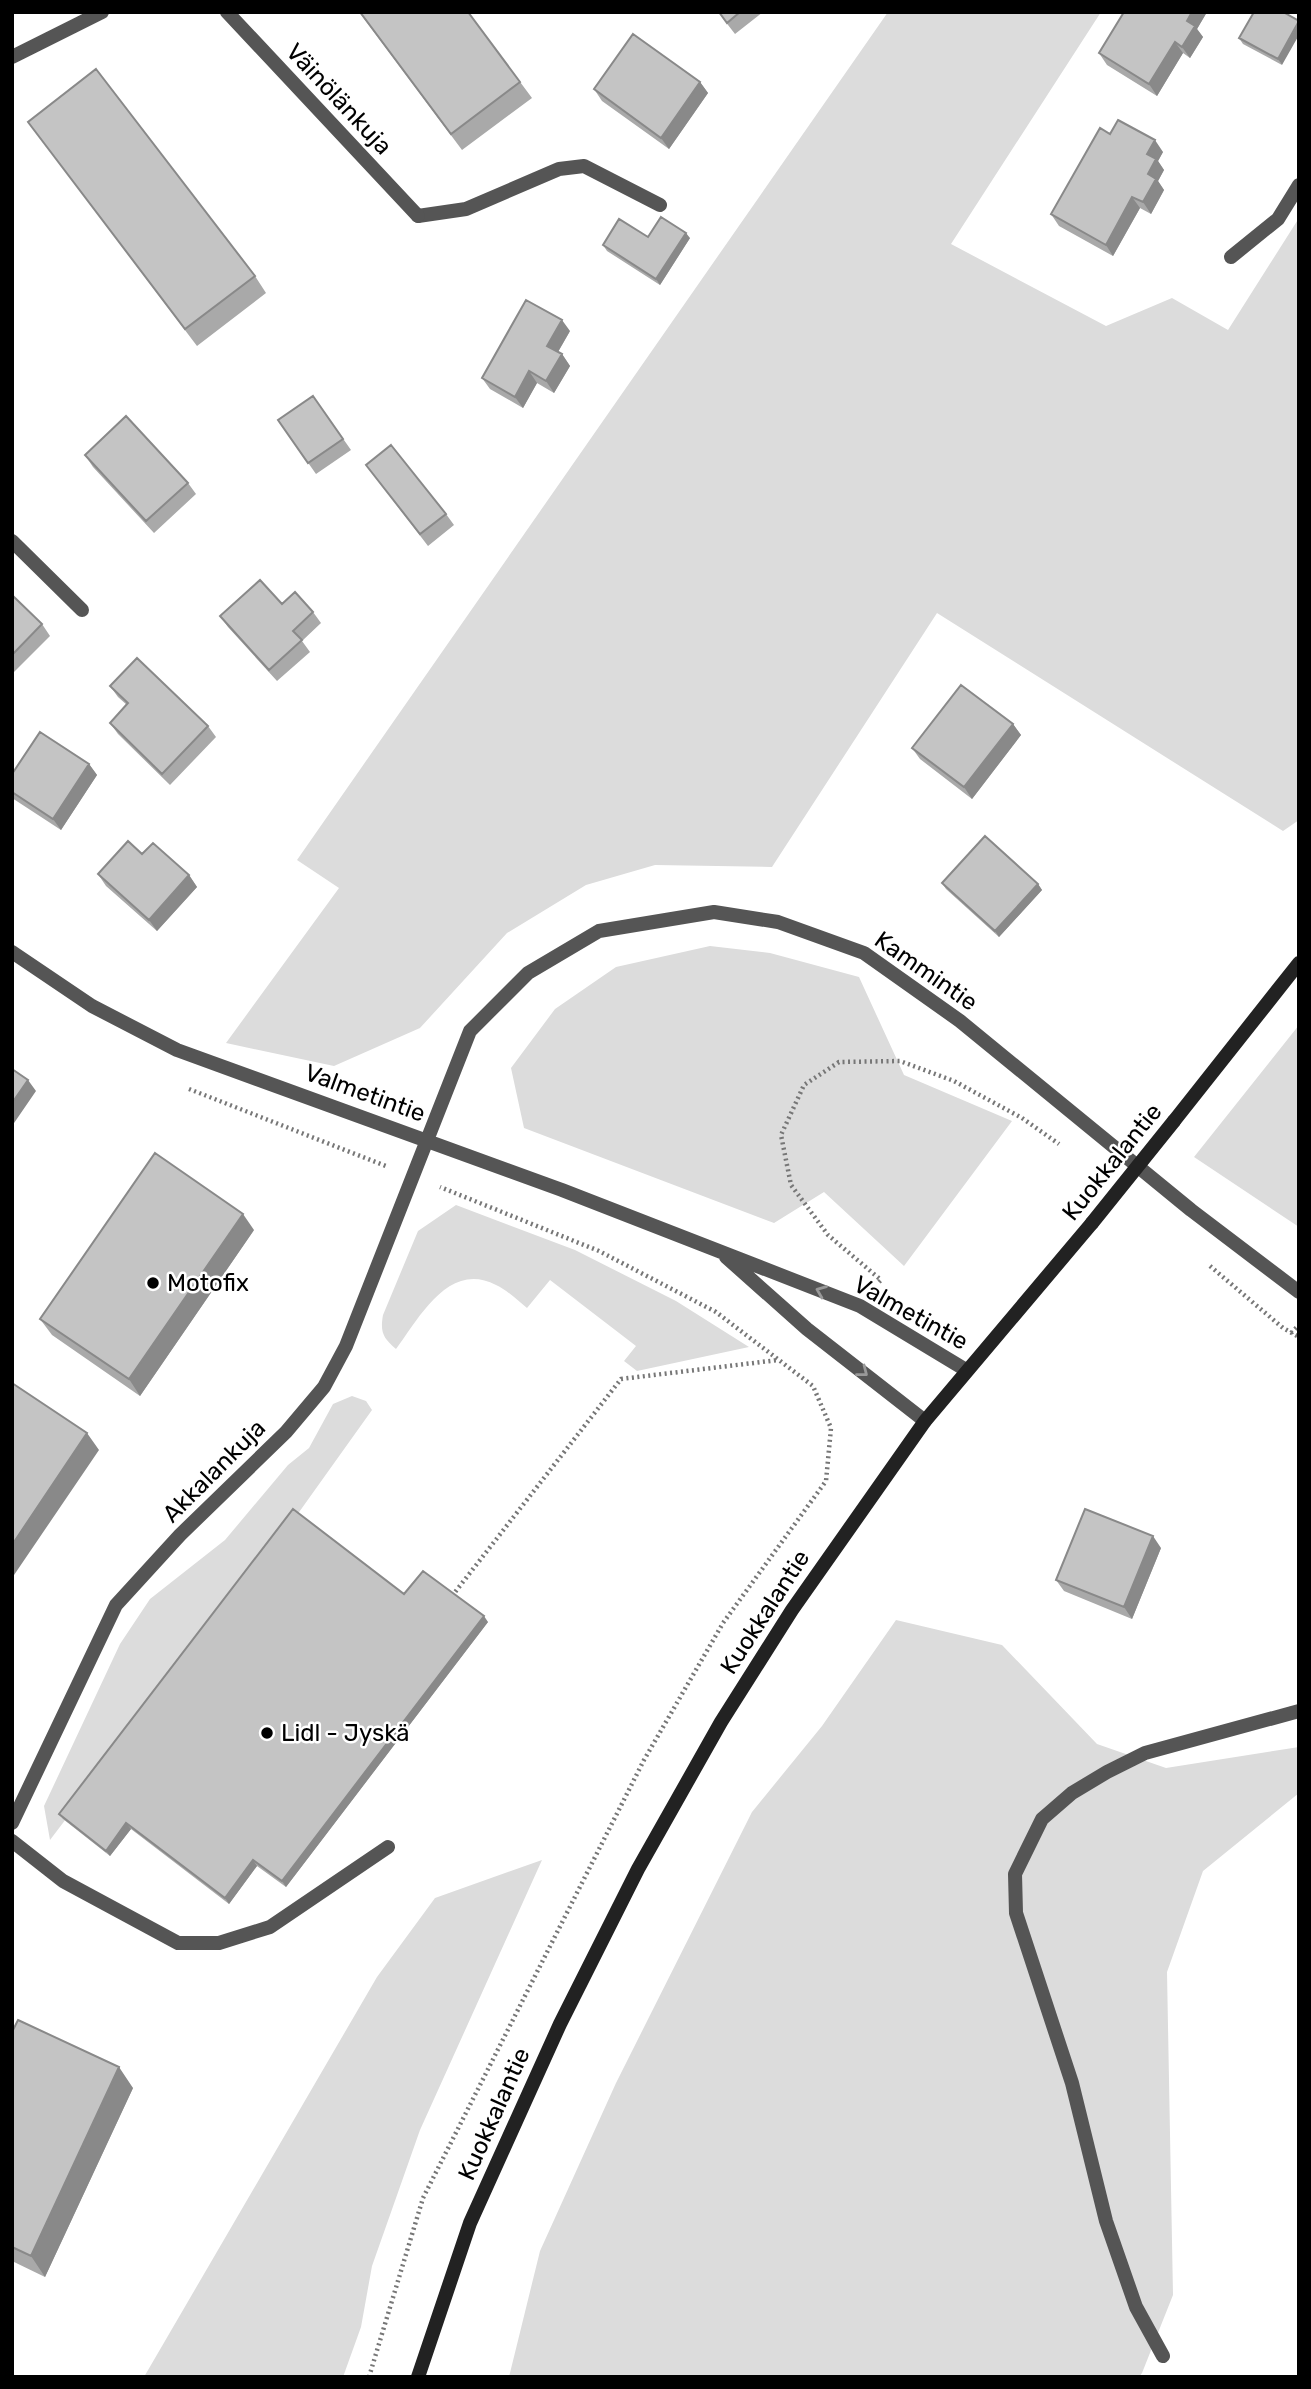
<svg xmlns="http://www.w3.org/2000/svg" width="1311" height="2389" font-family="Rubik,sans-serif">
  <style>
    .green { fill: #dcdcdc }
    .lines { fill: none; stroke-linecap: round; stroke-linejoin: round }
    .path { stroke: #777; stroke-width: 4.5; stroke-dasharray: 2 3.5; stroke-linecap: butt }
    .service { stroke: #555; stroke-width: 14 }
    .minor { stroke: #555; stroke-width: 14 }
    .secondary { stroke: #222; stroke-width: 14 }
    .secondary-bridge { stroke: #222; stroke-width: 14 }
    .wall { fill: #a9a9a9 }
    .shaded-wall { fill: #898989 }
    .building { fill: #c4c4c4; stroke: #898989; stroke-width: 2 }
    .oneway { stroke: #999 }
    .poi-dot { fill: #000; stroke: #fff; stroke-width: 2.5 }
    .labels { text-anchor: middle; stroke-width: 5; stroke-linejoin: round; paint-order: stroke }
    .street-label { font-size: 24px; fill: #000; stroke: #fff }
    .poi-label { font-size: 24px; fill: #000; stroke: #fff; text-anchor: start }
  </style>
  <rect width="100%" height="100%" fill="#fff"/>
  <path class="green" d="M 888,12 L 1101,12 L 951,244 L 1106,326 L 1172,298 L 1228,330 L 1299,218 L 1299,820 L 1283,831 L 937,613 L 772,867 L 655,865 L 586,885 L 507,933 L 420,1028 L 334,1066 L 226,1043 L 339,888 L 297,860 Z
    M 710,946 L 770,953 L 859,977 L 904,1075 L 1012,1121 L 904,1266 L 824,1192 L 774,1223 L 524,1128 L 511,1068 L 555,1009 L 616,967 Z
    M 1299,1025 L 1299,1227 L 1194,1157 Z
    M 456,1205 L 575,1250 L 676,1301 L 749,1347 L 637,1371 L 624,1361 L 636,1346 L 550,1280 L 527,1308 C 517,1300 507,1290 496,1285 C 449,1260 419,1318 396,1349 C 383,1338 380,1332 383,1315 L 418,1231 Z
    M 352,1396 L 366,1401 L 372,1410 L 297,1515 L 50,1840 L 44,1806 L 120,1644 L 150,1599 L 225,1540 L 288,1465 L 309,1448 L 333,1404 Z
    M 896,1620 L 1002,1645 L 1097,1744 L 1166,1768 L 1299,1747 L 1299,1793 L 1203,1871 L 1167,1972 L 1173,2295 L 1142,2373 L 1139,2377 L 509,2377 L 540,2251 L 616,2083 L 752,1812 L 822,1726 Z
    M 542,1860 L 420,2130 L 372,2266 L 361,2327 L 343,2377 L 144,2377 L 377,1977 L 435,1898 Z"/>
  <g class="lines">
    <path class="path" d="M 189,1089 L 386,1166
      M 1210,1266 L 1283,1328 L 1299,1337
      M 879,1282 L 881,1280 L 828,1235 L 791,1185 L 781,1135 L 804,1085 L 839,1062 L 900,1061 L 954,1081 L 1022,1118 L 1059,1144
      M 1291,1333 L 1299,1325
      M 452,1596 L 621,1379 L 778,1360
      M 369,2377 L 423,2198 L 644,1760 L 723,1623 L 826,1481 L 831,1428 L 813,1386 L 716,1312 L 599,1251 L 440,1187"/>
    <path class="service" d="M 418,216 L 466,209 L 559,169 L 584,166 L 660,205
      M 12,1841 L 63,1881 L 178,1943 L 219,1943 L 270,1927 L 388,1847
      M 1163,2356 L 1136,2307 L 1106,2221 L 1072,2083 L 1016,1913 L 1015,1874 L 1042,1819 L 1072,1793 L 1107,1772 L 1145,1753 L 1299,1711"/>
    <path class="minor" d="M 227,12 L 418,216
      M 12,57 L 102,12
      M 1231,257 L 1278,219 L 1299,185
      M 12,541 L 82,610
      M 12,952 L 92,1006 L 177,1050 L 562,1190 L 860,1306 L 966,1370
      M 726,1257 L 807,1329 L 925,1421
      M 12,1823 L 116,1605 L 180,1535 L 286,1432 L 324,1387 L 346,1346 L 470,1031 L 528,973 L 599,931 L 714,912 L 778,922 L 864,953 L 960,1021 L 1191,1210 L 1299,1292"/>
    <path class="secondary" d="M 1174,1121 L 1299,963
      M 418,2377 L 470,2223 L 560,2024 L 638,1869 L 721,1722 L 792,1610 L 925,1421 L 1092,1223"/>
    <path class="secondary-bridge" d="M 1092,1223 L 1174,1121"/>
  </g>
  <path class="wall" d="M 359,12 L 468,12 L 532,98 L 462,150 Z
    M 718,12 L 763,12 L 735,34 Z
    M 1124,12 L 1207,12 L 1197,29 L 1203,37 L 1190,58 L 1183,53 L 1157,96 L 1107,65 L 1099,53 Z
    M 1254,12 L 1282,65 L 1243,44 L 1239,38 Z
    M 700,82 L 708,93 L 669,149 L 602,101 L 594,89 Z
    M 28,122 L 255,276 L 266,293 L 197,346 Z
    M 1110,134 L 1163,152 L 1158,161 L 1164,170 L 1158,181 L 1164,190 L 1151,214 L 1140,208 L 1113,256 L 1059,226 L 1051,214 Z
    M 648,237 L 690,238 L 660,285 L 607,251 L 603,245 Z
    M 570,331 L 558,352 L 562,354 L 570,366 L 554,393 L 537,383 L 523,408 L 490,389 L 482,378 Z
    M 313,396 L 351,450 L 316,474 L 278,420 Z
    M 85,455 L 188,483 L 196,494 L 154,533 L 93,467 Z
    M 366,465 L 446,514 L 454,525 L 428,546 Z
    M 12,595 L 42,624 L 50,636 L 12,674 Z
    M 282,604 L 313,612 L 321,623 L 302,641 L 310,652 L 277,681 L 228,627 L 220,616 Z
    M 110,686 L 208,726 L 216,737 L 170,785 L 118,734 L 110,723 L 127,705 L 118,697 Z
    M 1013,724 L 1021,735 L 972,799 L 920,759 L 912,748 Z
    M 89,764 L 97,775 L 61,830 L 12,798 L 12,774 Z
    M 142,854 L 189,875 L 197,887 L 157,931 L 106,886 L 98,874 Z
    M 942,883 L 1038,884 L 1042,890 L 999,937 L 946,889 Z
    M 254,1230 L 140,1396 L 52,1335 L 40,1319 Z
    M 1161,1548 L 1132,1619 L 1064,1591 L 1056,1580 Z
    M 404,1594 L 488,1622 L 286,1887 L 257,1866 L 229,1904 L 131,1829 L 110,1856 L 63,1819 L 59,1814 Z
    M 12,2032 L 133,2088 L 45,2277 L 12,2261 Z"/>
  <path class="shaded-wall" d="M 1192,12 L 1207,12 L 1197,29 L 1203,37 L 1190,58 L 1182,47 L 1187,21 Z
    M 1299,22 L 1299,35 L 1282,65 L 1278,59 Z
    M 1175,42 L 1183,53 L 1157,96 L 1149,84 Z
    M 700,82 L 708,93 L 669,149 L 661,138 Z
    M 1155,140 L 1163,152 L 1158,161 L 1164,170 L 1158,181 L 1164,190 L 1151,214 L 1143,202 L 1148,174 L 1147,154 Z
    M 1132,197 L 1140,208 L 1113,256 L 1106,245 Z
    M 686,233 L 690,238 L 660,285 L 656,279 Z
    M 562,320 L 570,331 L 555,357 L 547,346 Z
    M 562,354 L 570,366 L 554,393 L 546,381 Z
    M 529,371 L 537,383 L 523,408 L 515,397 Z
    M 1013,724 L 1021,735 L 972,799 L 964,787 Z
    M 89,764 L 97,775 L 61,830 L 53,819 Z
    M 189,875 L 197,887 L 157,931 L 149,920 Z
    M 1038,884 L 1042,890 L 999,937 L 995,931 Z
    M 28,1080 L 36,1091 L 12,1126 L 12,1103 Z
    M 243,1214 L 254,1230 L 140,1396 L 129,1379 Z
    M 87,1433 L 99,1450 L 12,1578 L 12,1545 Z
    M 1153,1536 L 1161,1548 L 1132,1619 L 1124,1607 Z
    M 484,1616 L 488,1622 L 286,1887 L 282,1881 Z
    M 126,1823 L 131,1829 L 110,1856 L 106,1851 Z
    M 253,1860 L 257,1866 L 229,1904 L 225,1898 Z
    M 119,2067 L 133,2088 L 45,2277 L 31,2256 Z"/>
  <path class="building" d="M 360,12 L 468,12 L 520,82 L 451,134 Z
    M 719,12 L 740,12 L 727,23 Z
    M 1124,12 L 1192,12 L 1187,21 L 1195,26 L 1182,47 L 1175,42 L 1149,84 L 1099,53 Z
    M 1254,12 L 1283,12 L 1299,21 L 1278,59 L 1239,38 Z
    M 633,34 L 700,82 L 661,138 L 594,89 Z
    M 96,69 L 255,276 L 185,329 L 28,122 Z
    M 1118,120 L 1155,140 L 1147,154 L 1156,159 L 1148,174 L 1156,179 L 1143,202 L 1132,197 L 1106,245 L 1051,214 L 1100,128 L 1110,134 Z
    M 661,217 L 686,233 L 656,279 L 603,245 L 619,219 L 648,237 Z
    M 526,300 L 562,320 L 547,346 L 562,354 L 546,381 L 529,371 L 515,397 L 482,378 Z
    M 313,396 L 343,439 L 308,463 L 278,420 Z
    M 126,416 L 188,483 L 146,521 L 85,455 Z
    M 391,445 L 446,514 L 420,534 L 366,465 Z
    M 260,580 L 282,604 L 295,592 L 313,612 L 293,631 L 302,640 L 269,670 L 220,616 Z
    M 12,595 L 42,624 L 12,655 Z
    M 137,658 L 208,726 L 162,774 L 110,723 L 128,703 L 110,686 Z
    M 961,685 L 1013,724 L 964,787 L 912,748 Z
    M 40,732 L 89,764 L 53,819 L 12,792 L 12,774 Z
    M 985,836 L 1038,884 L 995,931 L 942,883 Z
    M 128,841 L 142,854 L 153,843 L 189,875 L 149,920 L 98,874 Z
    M 12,1069 L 28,1080 L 12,1103 Z
    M 155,1153 L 243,1214 L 129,1379 L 40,1319 Z
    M 12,1383 L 87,1433 L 12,1545 Z
    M 293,1509 L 404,1594 L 423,1571 L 484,1616 L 282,1881 L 253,1860 L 225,1898 L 126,1823 L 106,1851 L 59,1814 Z
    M 1085,1509 L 1153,1536 L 1124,1607 L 1056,1580 Z
    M 18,2020 L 119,2067 L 31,2256 L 12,2247 L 12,2032 Z"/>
  <defs><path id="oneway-chevron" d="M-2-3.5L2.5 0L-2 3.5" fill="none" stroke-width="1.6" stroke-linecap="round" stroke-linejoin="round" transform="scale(1.75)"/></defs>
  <g class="oneway">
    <use href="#oneway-chevron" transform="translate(821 1291) rotate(-158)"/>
    <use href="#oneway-chevron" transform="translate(863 1372) rotate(38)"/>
  </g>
  <g class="poi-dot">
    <circle cx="153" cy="1283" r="7"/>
    <circle cx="267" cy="1733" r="7"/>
  </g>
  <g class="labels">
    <g class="street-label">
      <text transform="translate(339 99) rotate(47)" y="8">Väinölänkuja</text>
      <text transform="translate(926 971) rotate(35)" y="8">Kammintie</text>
      <text transform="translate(365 1093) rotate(20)" y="8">Valmetintie</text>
      <text transform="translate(1112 1162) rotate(-51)" y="8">Kuokkalantie</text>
      <text transform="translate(911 1313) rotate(29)" y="8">Valmetintie</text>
      <text transform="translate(214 1471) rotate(-45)" y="8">Akkalankuja</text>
      <text transform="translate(765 1612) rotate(-57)" y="8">Kuokkalantie</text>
      <text transform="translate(494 2114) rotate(-66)" y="8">Kuokkalantie</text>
    </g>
    <g class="poi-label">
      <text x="167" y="1291">Motofix</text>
      <text x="281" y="1741">Lidl - Jyskä</text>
    </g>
  </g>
  <rect width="1311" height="2389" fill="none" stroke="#000000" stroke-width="28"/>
</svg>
